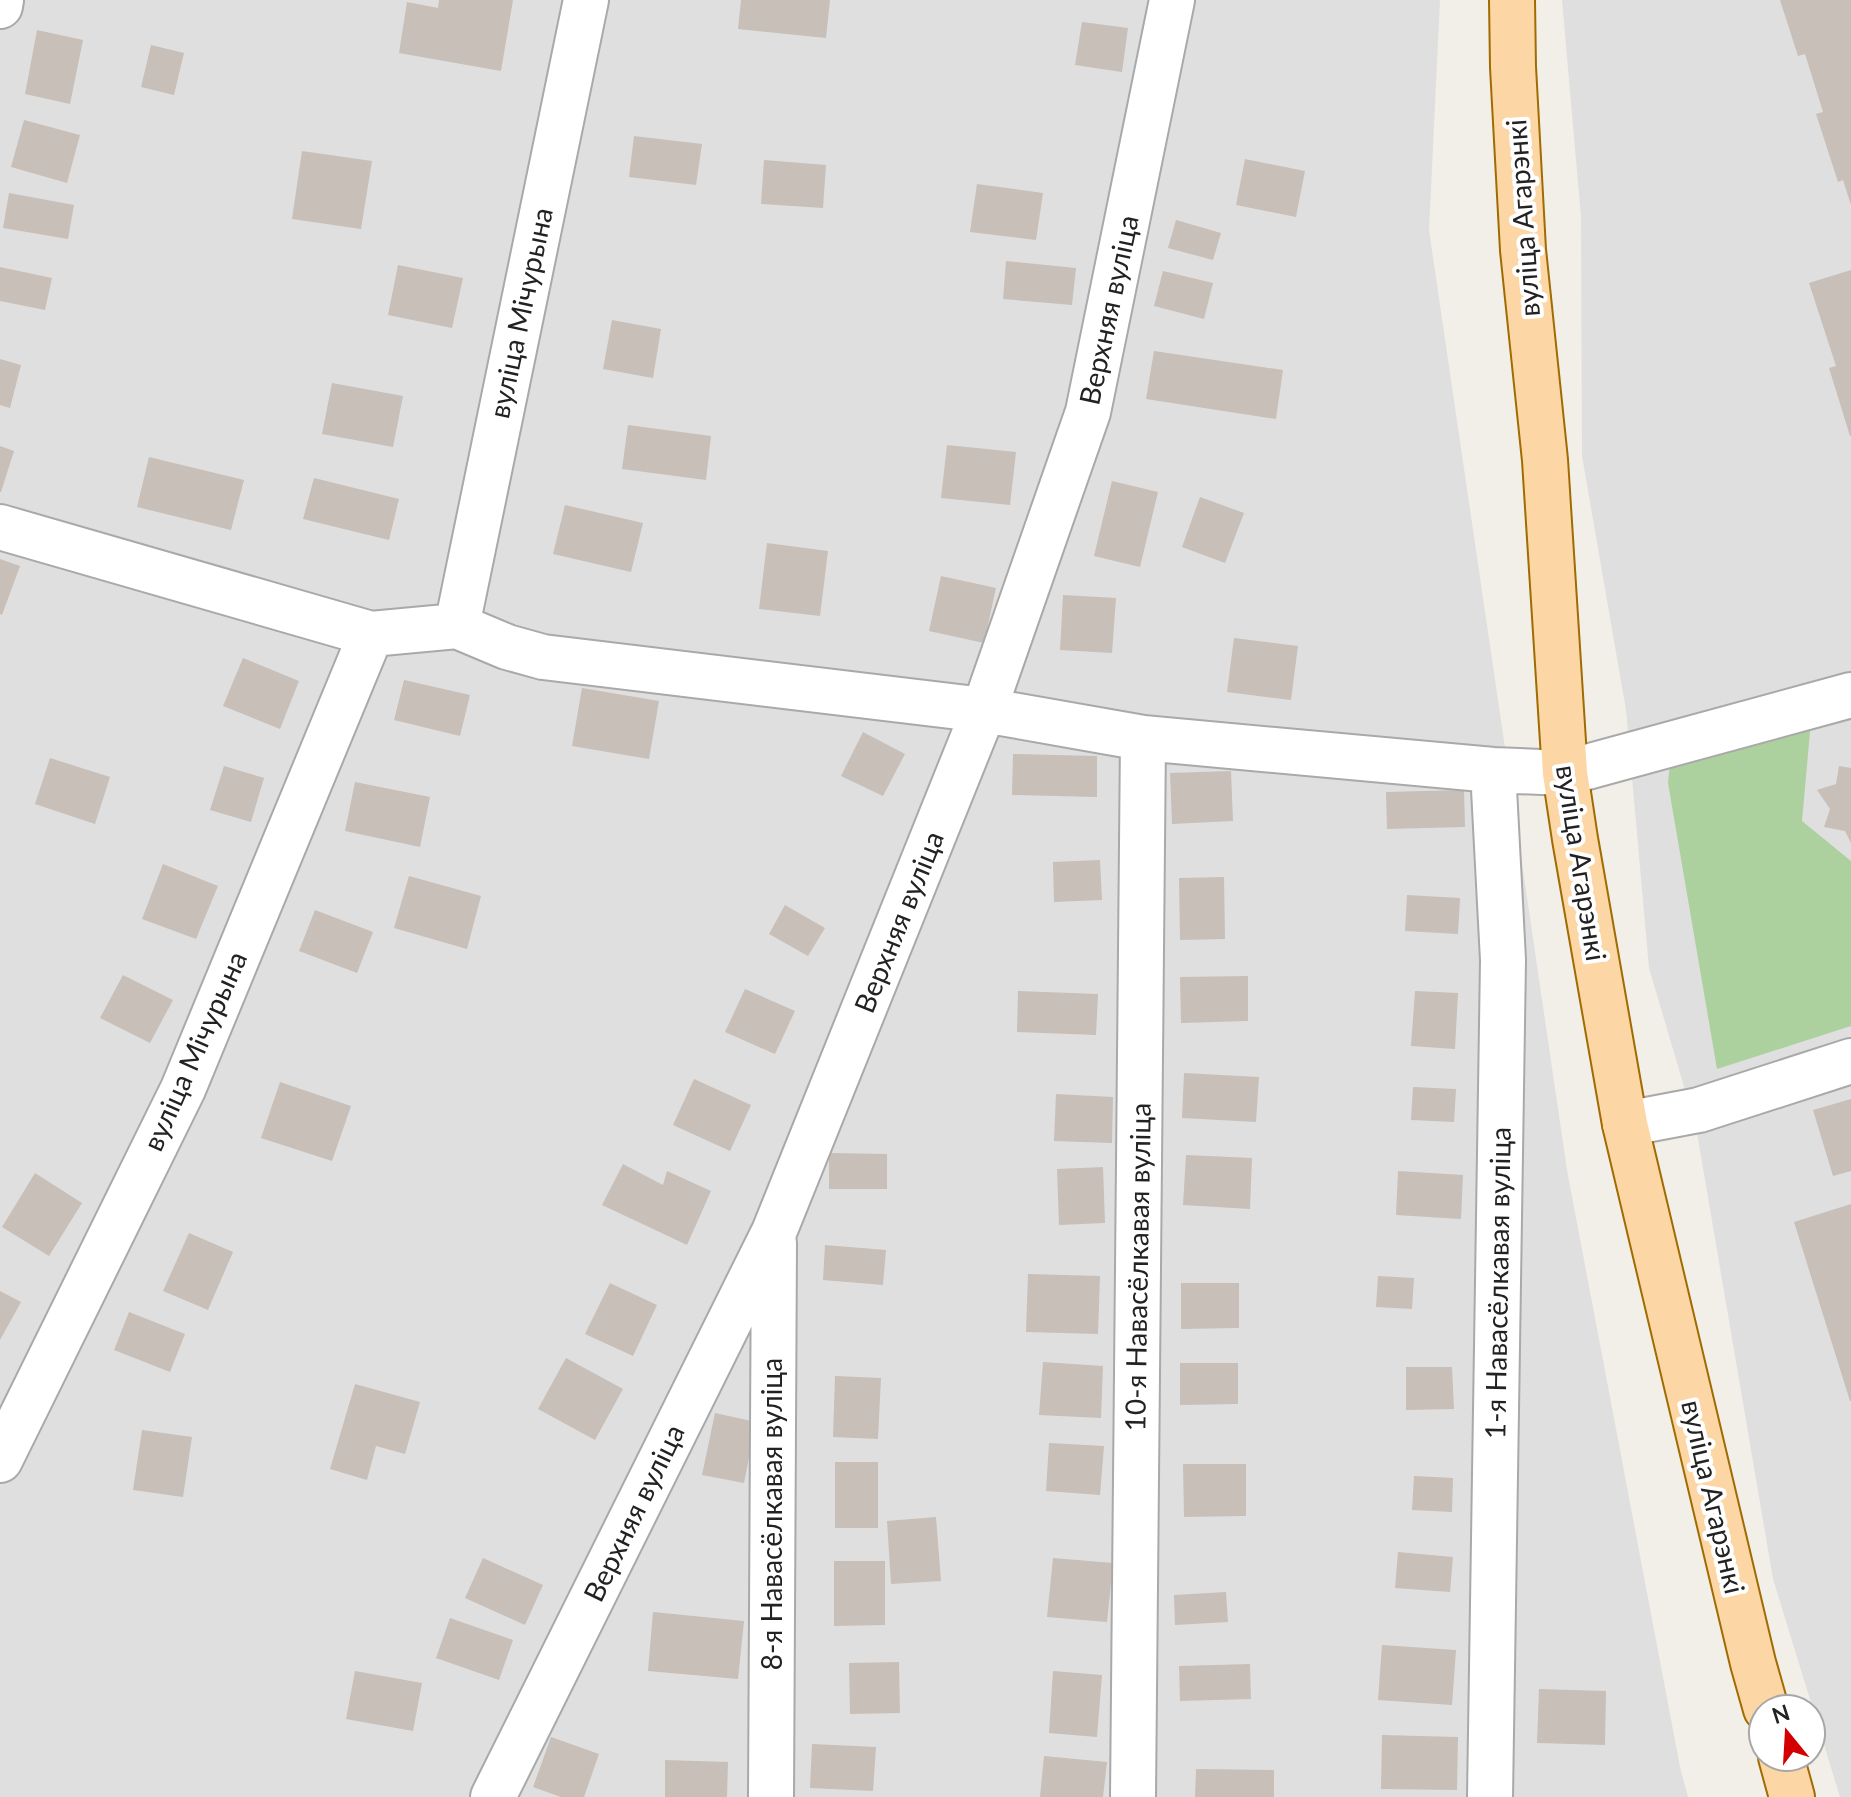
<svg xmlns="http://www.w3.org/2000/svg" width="1851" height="1797" font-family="Lato,sans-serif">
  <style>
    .residential { fill: #e0dfdf }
    .forest { fill: #add19e }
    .building { fill: #c7bfb8 }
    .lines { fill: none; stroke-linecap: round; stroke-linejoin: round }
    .minor-casing { stroke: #a9a9a9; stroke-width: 48 }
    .major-casing { stroke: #a06b00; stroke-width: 48 }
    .minor { stroke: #fff; stroke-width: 44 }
    .major { stroke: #fcd6a4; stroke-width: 44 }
    .labels { text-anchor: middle; stroke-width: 8; stroke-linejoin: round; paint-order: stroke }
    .street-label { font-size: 28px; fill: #222; stroke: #fff }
  </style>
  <rect width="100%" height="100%" fill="#f2efe9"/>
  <path class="residential" d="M 0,0 L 1440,0 L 1429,230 L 1567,1170 L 1680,1767 L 1688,1797 L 0,1797 Z
    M 1562,0 L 1851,0 L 1851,1797 L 1840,1797 L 1773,1579 L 1696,1127 L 1649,968 L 1626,710 L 1582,456 L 1581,217 Z"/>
  <path class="forest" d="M 1811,721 L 1802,821 L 1851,861 L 1851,1026 L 1717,1069 L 1668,783 L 1672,744 Z"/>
  <path class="building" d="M 439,0 L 513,0 L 501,71 L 399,53 L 407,2 L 438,8 Z
    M 741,0 L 830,0 L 826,38 L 738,29 Z
    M 1780,0 L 1851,0 L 1851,205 L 1843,180 L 1838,182 L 1816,114 L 1823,112 L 1805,54 L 1798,56 Z
    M 1082,22 L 1128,28 L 1122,72 L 1075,65 Z
    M 37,30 L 83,40 L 70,104 L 25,94 Z
    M 151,45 L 184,53 L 174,95 L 141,87 Z
    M 24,120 L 80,135 L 67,183 L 11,167 Z
    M 634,136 L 702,144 L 696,185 L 629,177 Z
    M 302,151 L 372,161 L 361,229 L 292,219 Z
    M 1245,159 L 1305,171 L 1296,217 L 1236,205 Z
    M 764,160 L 826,165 L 823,208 L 761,204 Z
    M 977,184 L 1043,193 L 1036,240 L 970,232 Z
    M 9,193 L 74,205 L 68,239 L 3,228 Z
    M 1176,220 L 1221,233 L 1213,260 L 1168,248 Z
    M 1006,261 L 1076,268 L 1072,305 L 1003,299 Z
    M 398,265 L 463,278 L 452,328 L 388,315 Z
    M 0,267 L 52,278 L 45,310 L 0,301 Z
    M 1851,270 L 1851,436 L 1850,436 L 1829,368 L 1836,366 L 1809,283 Z
    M 1163,271 L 1213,283 L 1204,319 L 1154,306 Z
    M 612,320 L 661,329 L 653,378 L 603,369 Z
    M 1154,351 L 1283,370 L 1276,419 L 1146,399 Z
    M 0,359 L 21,365 L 10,408 L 0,405 Z
    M 332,383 L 403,396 L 393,447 L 322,434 Z
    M 628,425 L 711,436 L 706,480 L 622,469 Z
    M 947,445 L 1016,452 L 1010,505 L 941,498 Z
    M 0,446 L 14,451 L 1,492 L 0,492 Z
    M 149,457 L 244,480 L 231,530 L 137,507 Z
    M 314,478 L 399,499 L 389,540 L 303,519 Z
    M 1112,481 L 1158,492 L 1140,567 L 1094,556 Z
    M 1200,497 L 1244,513 L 1225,563 L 1182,547 Z
    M 565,505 L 643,523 L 631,572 L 553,554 Z
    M 767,543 L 828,551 L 820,616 L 759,609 Z
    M 0,559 L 20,566 L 2,615 L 0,614 Z
    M 941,576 L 996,588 L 984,643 L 929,631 Z
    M 1063,595 L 1116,598 L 1112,653 L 1060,650 Z
    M 1234,638 L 1298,646 L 1291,700 L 1227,692 Z
    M 243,658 L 299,681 L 280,729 L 223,706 Z
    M 404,680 L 470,695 L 460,736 L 394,720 Z
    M 582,688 L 659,701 L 649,759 L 572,746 Z
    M 863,732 L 905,754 L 883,796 L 841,776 Z
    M 1013,754 L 1097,756 L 1097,797 L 1012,795 Z
    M 50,758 L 110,777 L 95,824 L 35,804 Z
    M 224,766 L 264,778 L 251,822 L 210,810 Z
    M 1839,766 L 1851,768 L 1851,843 L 1845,831 L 1824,827 L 1830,809 L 1817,790 L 1836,784 Z
    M 1231,771 L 1233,821 L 1172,824 L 1170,773 Z
    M 355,782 L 430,797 L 420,847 L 345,831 Z
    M 1464,790 L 1465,827 L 1387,829 L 1386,792 Z
    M 1100,860 L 1102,900 L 1054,902 L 1053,862 Z
    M 163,864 L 218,886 L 196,939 L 142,919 Z
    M 409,876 L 481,896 L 467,949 L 394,928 Z
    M 1224,877 L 1225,939 L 1180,940 L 1179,878 Z
    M 1407,895 L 1460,898 L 1458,934 L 1405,931 Z
    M 785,905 L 825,928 L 808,956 L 769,934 Z
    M 315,910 L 373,932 L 357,973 L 299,951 Z
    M 123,975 L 173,1000 L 150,1043 L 100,1018 Z
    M 1248,976 L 1248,1021 L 1181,1023 L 1180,977 Z
    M 745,989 L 795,1011 L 775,1054 L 725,1032 Z
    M 1018,991 L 1098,994 L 1096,1035 L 1017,1032 Z
    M 1415,991 L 1458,993 L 1455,1049 L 1411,1046 Z
    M 1184,1073 L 1259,1077 L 1256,1122 L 1182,1118 Z
    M 694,1079 L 751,1105 L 730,1151 L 673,1125 Z
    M 280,1082 L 351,1106 L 332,1161 L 261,1138 Z
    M 1413,1087 L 1456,1089 L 1454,1122 L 1411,1120 Z
    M 1056,1094 L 1113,1097 L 1112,1143 L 1054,1141 Z
    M 1851,1099 L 1851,1171 L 1833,1176 L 1813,1110 Z
    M 829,1153 L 887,1154 L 887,1189 L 829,1189 Z
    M 1186,1155 L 1252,1158 L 1250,1209 L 1183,1205 Z
    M 623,1164 L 663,1185 L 667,1171 L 711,1191 L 687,1245 L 602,1205 Z
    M 1103,1167 L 1105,1223 L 1059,1225 L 1057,1169 Z
    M 1398,1171 L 1463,1175 L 1461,1219 L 1396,1215 Z
    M 35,1173 L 82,1203 L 49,1256 L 2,1227 Z
    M 1851,1204 L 1851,1401 L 1850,1401 L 1794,1222 Z
    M 189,1233 L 233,1252 L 208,1310 L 163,1291 Z
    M 825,1245 L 886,1250 L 883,1285 L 823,1280 Z
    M 1028,1274 L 1100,1276 L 1098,1334 L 1026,1332 Z
    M 1378,1276 L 1414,1278 L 1412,1309 L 1376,1307 Z
    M 610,1283 L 657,1305 L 633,1356 L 585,1334 Z
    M 1181,1283 L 1239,1283 L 1239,1328 L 1181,1329 Z
    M 0,1291 L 21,1302 L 0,1340 Z
    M 129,1312 L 185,1334 L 170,1372 L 114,1350 Z
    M 566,1358 L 623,1389 L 595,1440 L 538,1409 Z
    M 1043,1362 L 1103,1366 L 1101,1418 L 1039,1415 Z
    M 1180,1363 L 1238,1363 L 1238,1404 L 1180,1405 Z
    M 1406,1367 L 1452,1367 L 1454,1409 L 1406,1410 Z
    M 835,1376 L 881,1378 L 878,1439 L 833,1437 Z
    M 355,1384 L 420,1402 L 405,1454 L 376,1446 L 367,1480 L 330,1469 Z
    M 715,1413 L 756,1422 L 744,1483 L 702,1475 Z
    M 142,1430 L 192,1437 L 183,1497 L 133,1490 Z
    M 1049,1443 L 1104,1446 L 1100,1495 L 1046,1491 Z
    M 835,1462 L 878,1462 L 878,1528 L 835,1528 Z
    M 1183,1464 L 1246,1464 L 1246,1516 L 1184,1517 Z
    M 1414,1476 L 1453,1478 L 1452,1512 L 1412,1510 Z
    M 936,1517 L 941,1581 L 891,1584 L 887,1521 Z
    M 1398,1552 L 1453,1557 L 1450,1592 L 1395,1588 Z
    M 483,1558 L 543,1585 L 525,1625 L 465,1598 Z
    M 1053,1558 L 1113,1563 L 1107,1622 L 1047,1617 Z
    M 834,1561 L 885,1561 L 885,1625 L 834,1626 Z
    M 1226,1592 L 1228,1622 L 1175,1625 L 1174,1595 Z
    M 653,1612 L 744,1621 L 738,1679 L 648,1671 Z
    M 450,1618 L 513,1640 L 499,1680 L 436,1658 Z
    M 1382,1645 L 1456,1650 L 1452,1705 L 1378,1700 Z
    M 899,1662 L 900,1713 L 850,1714 L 849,1663 Z
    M 1250,1664 L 1251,1699 L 1180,1701 L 1179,1666 Z
    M 355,1671 L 422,1683 L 413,1731 L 346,1719 Z
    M 1053,1671 L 1102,1675 L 1097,1737 L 1049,1733 Z
    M 1539,1689 L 1606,1691 L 1605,1745 L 1537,1743 Z
    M 1382,1735 L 1458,1737 L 1457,1790 L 1381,1789 Z
    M 551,1737 L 599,1754 L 584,1797 L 561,1797 L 533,1787 Z
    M 812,1744 L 876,1747 L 873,1791 L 810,1788 Z
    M 1044,1756 L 1107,1762 L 1103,1797 L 1040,1797 Z
    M 665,1760 L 728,1762 L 727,1797 L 665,1797 Z
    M 1196,1769 L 1274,1770 L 1274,1797 L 1195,1797 Z"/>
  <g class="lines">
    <defs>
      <path id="minor" d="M 0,6 L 1,0
        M 0,527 L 371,634 L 457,626 L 507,647 L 543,657 L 984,710 L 1143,738 L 1493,770 L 1565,773 L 1851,695
        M 457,626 L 586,0
        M 1625,1124 L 1699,1110 L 1851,1061
        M 0,1460 L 183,1089 L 371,634
        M 493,1797 L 774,1232 L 984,710 L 1088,412 L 1172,0
        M 771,1797 L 774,1243
        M 1133,1797 L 1143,738
        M 1490,1797 L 1503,960 L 1493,770"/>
      <path id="major" d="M 1512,0 L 1513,67 L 1523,250 L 1545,460 L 1565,773 L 1575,839 L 1625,1124 L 1753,1663 L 1766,1709
        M 1781,1757 L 1792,1797"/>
    </defs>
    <use href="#minor" class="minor-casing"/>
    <use href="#major" class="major-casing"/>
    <use href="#minor" class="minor"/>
    <use href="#major" class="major"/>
  </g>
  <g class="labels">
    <g class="street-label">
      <text transform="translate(1523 218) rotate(-94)" y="10">вуліца Агарэнкі</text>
      <text transform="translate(1109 310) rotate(-78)" y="10">Верхняя вуліца</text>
      <text transform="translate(521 313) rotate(-78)" y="10">вуліца Мічурына</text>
      <text transform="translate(1581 863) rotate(81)" y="10">вуліца Агарэнкі</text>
      <text transform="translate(899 922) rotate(-68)" y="10">Верхняя вуліца</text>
      <text transform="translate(195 1051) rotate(-66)" y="10">вуліца Мічурына</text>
      <text transform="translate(1138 1267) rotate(-89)" y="10">10-я Навасёлкавая вуліца</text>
      <text transform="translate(1498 1283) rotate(-89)" y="10">1-я Навасёлкавая вуліца</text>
      <text transform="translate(1713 1497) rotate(77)" y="10">вуліца Агарэнкі</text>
      <text transform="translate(634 1513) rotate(-64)" y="10">Верхняя вуліца</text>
      <text transform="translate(772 1514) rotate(-90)" y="10">8-я Навасёлкавая вуліца</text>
    </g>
  </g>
  <g transform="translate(1787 1733) rotate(342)"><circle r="38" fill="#ffffff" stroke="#a7a7a7" stroke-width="2"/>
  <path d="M0-6L14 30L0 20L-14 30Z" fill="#d40000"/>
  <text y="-12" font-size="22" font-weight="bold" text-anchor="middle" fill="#222222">N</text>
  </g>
</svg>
